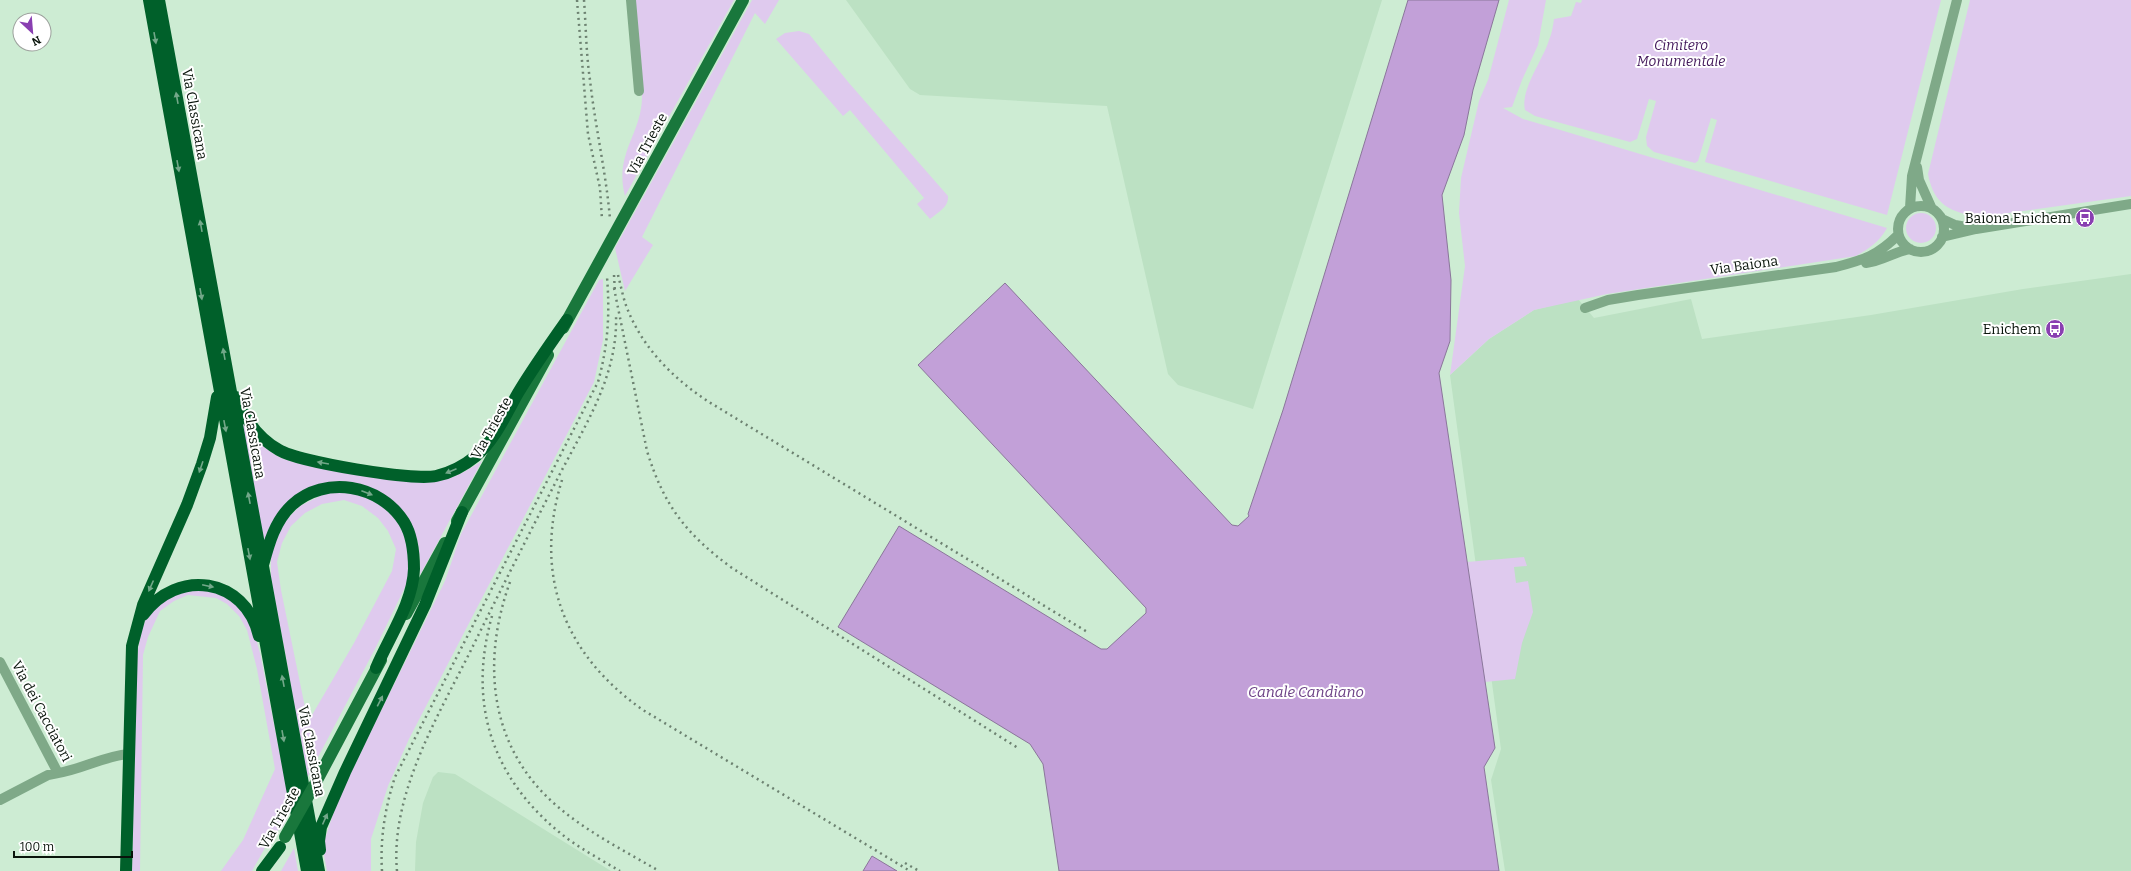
<svg xmlns="http://www.w3.org/2000/svg" width="2131" height="871" font-family="Bitter,serif">
  <style>
    .built { fill: #bce1c3 }
    .green { fill: #dfcaee; fill-rule: evenodd }
    .water { fill: #c2a0d8; stroke: #8a769a }
    .lines { fill: none; stroke-linecap: round; stroke-linejoin: round }
    .minor { stroke: #7fa988; stroke-width: 10 }
    .major { stroke: #19773c; stroke-width: 12 }
    .highway { stroke: #00602a; stroke-width: 12 }
    .rail { stroke: #6d8271; stroke-width: 2.5; stroke-dasharray: 2 4; stroke-linecap: butt }
    .major-bridge { stroke: #19773c; stroke-width: 12 }
    .oneway { fill: #73a88a }
    .labels { text-anchor: middle; stroke-width: 4; stroke-linejoin: round; paint-order: stroke }
    .park-label { font-size: 14px; font-style: italic; fill: #411659; stroke: #fff }
    .street-label { font-size: 14px; fill: #09140b; stroke: #fff }
    .poi-label { font-size: 14px; fill: #09140b; stroke: #fff; text-anchor: end }
    .water-label { font-size: 15px; font-style: italic; fill: #6c4186; stroke: #fff }
  </style>
  <rect width="100%" height="100%" fill="#cdecd3"/>
  <path class="built" d="M 846,0 L 1382,0 L 1253,409 L 1178,385 L 1168,374 L 1107,106 L 920,95 L 910,89 Z
    M 2131,274 L 2131,871 L 1505,871 L 1491,780 L 1501,749 L 1450,375 L 1489,339 L 1534,310 L 1578,299 L 1594,318 L 1691,299 L 1702,339 L 1871,315 L 2023,289 Z
    M 438,772 L 455,774 L 611,871 L 415,871 L 416,842 L 423,803 L 433,777 Z"/>
  <path class="green" d="M 635,0 L 734,0 L 625,196 C 614,154 641,135 642,98 C 643,66 637,32 635,0 Z
    M 752,0 L 779,0 L 765,24 L 755,13 L 642,237 L 653,245 L 625,291 L 615,248 Z
    M 1509,0 L 1546,0 L 1538,45 L 1522,80 L 1512,107 L 1503,108 L 1523,119 L 1547,126 L 1887,228 C 1879,242 1870,248 1856,256 L 1607,294 L 1534,310 L 1489,339 L 1450,375 L 1465,266 L 1459,213 L 1461,178 L 1479,101 L 1488,80 Z
    M 1582,0 L 1941,0 L 1887,215 L 1705,162 L 1717,120 L 1711,118 L 1698,161 L 1695,163 L 1654,152 L 1647,146 L 1646,137 L 1656,101 L 1649,99 L 1637,139 L 1630,142 L 1535,116 L 1525,110 C 1520,90 1543,60 1549,40 C 1552,33 1553,26 1554,19 L 1571,16 L 1576,2 L 1581,3 Z
    M 1970,0 L 2131,0 L 2131,196 L 1980,217 C 1951,212 1934,206 1928,174 Z
    M 799,31 L 809,34 L 849,83 L 948,196 C 949,207 938,212 930,219 L 917,204 L 924,198 L 850,110 L 843,116 L 776,39 L 785,33 Z
    M1906 228a15 15 0 1 1 30 0a15 15 0 1 1-30 0Z
    M 603,279 L 603,340 L 594,382 L 409,739 L 388,786 L 371,839 L 371,871 L 327,871 L 324,855 L 325,839 L 339,796 L 445,581 L 461,534 L 599,280 Z
    M 241,420 C 251,434 262,447 277,456 C 298,468 420,486 443,480 C 457,477 469,469 482,461 L 420,575 C 422,542 412,510 382,495 C 378,492 373,488 368,488 C 352,487 319,493 301,495 L 263,549 Z
    M 348,491 L 371,499 L 392,513 L 406,536 L 410,568 L 407,583 L 376,647 L 305,782 L 289,673 L 271,579 L 271,553 L 277,535 L 285,521 L 300,506 L 328,492 ZM 344,500 L 362,506 L 378,518 L 388,531 L 396,549 L 392,571 L 354,643 L 308,722 L 281,590 L 277,562 L 282,543 L 291,526 L 305,513 L 322,504 Z
    M 1524,557 L 1527,566 L 1514,567 L 1516,583 L 1528,581 L 1533,612 L 1522,643 L 1515,679 L 1485,682 L 1467,562 Z
    M 214,590 L 239,606 L 253,628 L 260,653 L 291,810 L 283,826 L 271,837 L 252,871 L 221,871 L 243,840 L 275,769 L 257,669 L 247,630 L 239,616 L 227,604 L 216,598 L 188,595 L 174,601 L 160,611 L 148,637 L 143,655 L 140,871 L 132,871 L 137,655 L 141,633 L 146,618 L 153,608 L 180,591 Z
    M 294,848 L 298,871 L 281,871 Z"/>
  <path class="water" d="M 1408,0 L 1499,0 L 1473,90 L 1464,135 L 1442,195 L 1451,280 L 1450,341 L 1439,373 L 1495,748 L 1484,767 L 1499,871 L 1059,871 L 1043,764 L 1030,744 L 838,627 L 899,526 L 1101,649 L 1107,649 L 1146,613 L 1146,608 L 918,365 L 1005,283 L 1232,525 L 1238,526 L 1249,516 L 1248,514 L 1283,410 Z
    M 872,856 L 897,871 L 863,871 Z"/>
  <g class="lines">
    <path class="minor" d="M 631,0 L 639,91
      M 1917,167 L 1919,180 L 1932,209
      M1898 229a23 23 0 1 1 46 0a23 23 0 1 1-46 0Z
      M 1910,208 L 1912,176 L 1957,0
      M 1942,219 L 1955,225 L 1972,228
      M 1942,237 L 1976,229 L 2131,204
      M 1866,263 C 1882,261 1894,252 1910,249
      M 1585,308 L 1608,300 L 1638,295 L 1836,267 C 1864,260 1878,255 1898,235
      M 0,662 L 58,773 C 83,769 104,756 129,754
      M 0,800 L 48,775 L 58,773"/>
    <path class="major" d="M 563,328 L 743,0
      M 457,521 L 548,355
      M 406,614 L 445,543
      M 314,786 L 381,660"/>
    <path class="highway" d="M 149,0 L 307,871
      M 159,0 L 319,871
      M 236,397 C 245,420 258,438 279,450 C 299,462 413,481 436,476 C 451,473 465,465 476,456 C 495,440 506,414 518,393 C 533,368 550,344 567,320
      M 263,565 C 269,543 275,521 292,505 C 325,475 380,484 404,522 C 412,535 414,553 414,569 C 413,603 389,637 376,668
      M 143,615 C 177,568 245,577 259,636
      M 320,850 L 319,841 L 321,827 L 345,772 L 425,605 L 462,512
      M 126,871 L 132,646 L 143,605 L 187,505 L 202,464 L 210,438 L 217,397
      M 262,871 L 280,847"/>
    <path class="rail" d="M 577,0 L 588,134 L 600,188 L 602,220
      M 584,0 C 586,26 586,53 590,80 C 595,126 606,172 610,219
      M 614,275 L 615,293
      M 618,275 C 621,286 623,298 627,308 C 643,349 674,379 709,402 L 1089,633
      M 614,288 L 647,451 C 664,506 686,534 732,568 L 1018,748
      M 562,480 C 533,574 563,654 643,710 L 910,871
      M 510,582 C 481,662 489,748 557,806 C 587,832 625,851 659,871
      M 492,616 C 468,701 490,775 559,832 C 577,847 600,859 620,871
      M 905,863 L 919,871
      M 382,871 C 380,838 385,808 395,777 L 598,382 C 608,346 610,314 607,277
      M 397,871 C 390,795 438,716 471,650 C 501,589 532,528 563,468 C 589,419 618,372 616,315"/>
    <path class="major-bridge" d="M 285,837 L 314,786"/>
  </g>
  <defs><path id="oneway-solid" d="M-6-.8H1V-3.2L6.5 0L1 3.2V.8H-6Z"/></defs>
  <g class="oneway">
    <use href="#oneway-solid" transform="translate(155 38) rotate(80)"/>
    <use href="#oneway-solid" transform="translate(177 98) rotate(-100)"/>
    <use href="#oneway-solid" transform="translate(178 166) rotate(80)"/>
    <use href="#oneway-solid" transform="translate(201 226) rotate(-100)"/>
    <use href="#oneway-solid" transform="translate(201 294) rotate(80)"/>
    <use href="#oneway-solid" transform="translate(224 354) rotate(-100)"/>
    <use href="#oneway-solid" transform="translate(225 426) rotate(79)"/>
    <use href="#oneway-solid" transform="translate(323 463) rotate(-170)"/>
    <use href="#oneway-solid" transform="translate(201 467) rotate(109)"/>
    <use href="#oneway-solid" transform="translate(451 471) rotate(157)"/>
    <use href="#oneway-solid" transform="translate(367 493) rotate(21)"/>
    <use href="#oneway-solid" transform="translate(249 498) rotate(-101)"/>
    <use href="#oneway-solid" transform="translate(249 554) rotate(79)"/>
    <use href="#oneway-solid" transform="translate(151 586) rotate(114)"/>
    <use href="#oneway-solid" transform="translate(208 586) rotate(12)"/>
    <use href="#oneway-solid" transform="translate(283 681) rotate(-101)"/>
    <use href="#oneway-solid" transform="translate(380 701) rotate(-63)"/>
    <use href="#oneway-solid" transform="translate(283 736) rotate(80)"/>
    <use href="#oneway-solid" transform="translate(325 819) rotate(-66)"/>
  </g>
  <defs>
    <symbol id="bus-disc" viewBox="-11 -11 22 22"><circle r="9.5" fill="#893fb1" stroke="#fff"/><path d="M-5-6H5V4H4V6H2V4H-2V6H-4V4H-5ZM-3.5-4V0h7V-4ZM-3.5 1.2v1.5H-2V1.2ZM2 1.2v1.5H3.5V1.2Z" fill="#fff"/></symbol>
  </defs>
  <g fill-rule="evenodd">
    <use href="#bus-disc" x="2074" y="207" width="22" height="22"/>
    <use href="#bus-disc" x="2044" y="318" width="22" height="22"/>
  </g>
  <g class="labels">
    <g class="park-label">
      <text x="1681" y="50">Cimitero<tspan x="1681" dy="16">Monumentale</tspan></text>
    </g>
    <g class="street-label">
      <text transform="translate(195 114) rotate(80)" y="5">Via Classicana</text>
      <text transform="translate(647 144) rotate(-62)" y="5">Via Trieste</text>
      <text transform="translate(1744 265) rotate(-8)" y="5">Via Baiona</text>
      <text transform="translate(491 428) rotate(-61)" y="5">Via Trieste</text>
      <text transform="translate(253 433) rotate(80)" y="5">Via Classicana</text>
      <text transform="translate(42 711) rotate(62)" y="5">Via dei Cacciatori</text>
      <text transform="translate(312 751) rotate(79)" y="5">Via Classicana</text>
      <text transform="translate(279 818) rotate(-61)" y="5">Via Trieste</text>
    </g>
    <g class="poi-label">
      <text x="2071" y="223">Baiona Enichem</text>
      <text x="2041" y="334">Enichem</text>
    </g>
    <g class="water-label">
      <text x="1306" y="697">Canale Candiano</text>
    </g>
  </g>
  <g transform="translate(32 32) rotate(154)"><circle r="19" fill="#ffffff" stroke="#9da19d"/>
  <path d="M0-3L7 15L0 10L-7 15Z" fill="#893fb1"/>
  <text y="-6" font-size="11" font-weight="bold" text-anchor="middle" fill="#09140b">N</text>
  </g>
  <path d="M14 851v6h118v-6" fill="none" stroke="#09140b" stroke-width="2"/>
  <text x="20" y="851" font-size="12" fill="#09140b" stroke="#ffffff" stroke-width="3" paint-order="stroke">100 m</text>
</svg>
